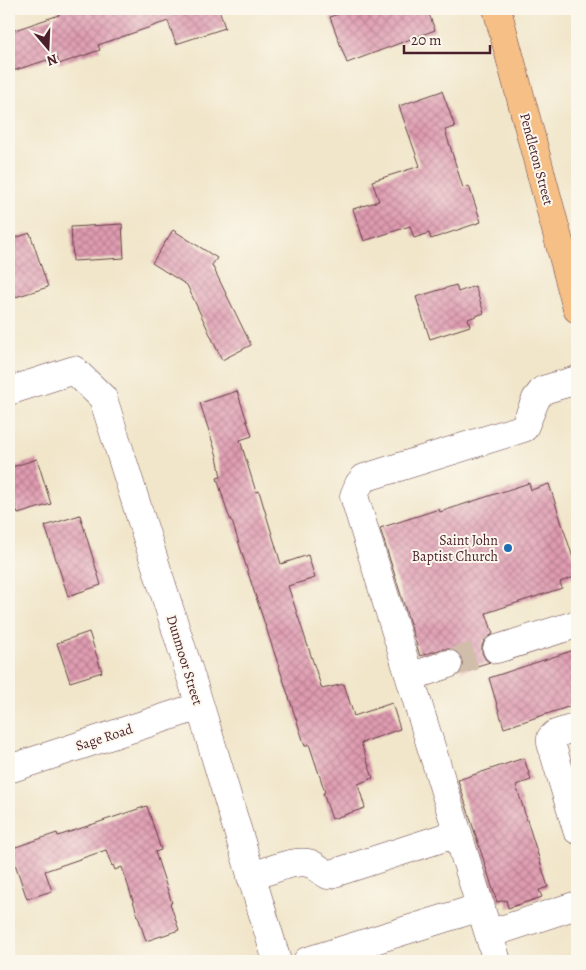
<svg xmlns="http://www.w3.org/2000/svg" width="586" height="970" font-family="Alegreya,serif">
  <style>
    .building { fill: url(#building-cross-hatch) }
    .lines { fill: none; stroke-linecap: round; stroke-linejoin: round }
    .minor-tunnel { stroke: #d0beaa; stroke-width: 28; stroke-dasharray: 28 14; stroke-linecap: butt }
    .minor-casing { stroke: #633d43; stroke-width: 29 }
    .major-casing { stroke: #633d43; stroke-width: 29 }
    .minor { stroke: #fff; stroke-width: 28 }
    .major { stroke: #f5bf86; stroke-width: 28 }
    .poi-dot { fill: #1f6fb2; stroke: #fbf7ec; stroke-width: 2 }
    .labels { text-anchor: middle; stroke-width: 4; stroke-linejoin: round; paint-order: stroke }
    .street-label { font-size: 14px; fill: #4a1f2b; stroke: #fbf7ec }
    .poi-label { font-size: 14px; fill: #4a1f2b; stroke: #fbf7ec; text-anchor: end }
  </style>
  <defs>
    <pattern id="building-cross-hatch" width="8" height="8" patternUnits="userSpaceOnUse" patternTransform="scale(1.25)"><rect width="8" height="8" fill="#df9bb1"/><path d="M0 0l8 8M0 8l8-8" fill="none" stroke="#b77e90"/></pattern>
  </defs>
  <rect width="100%" height="100%" fill="#fbf7ec"/>
  <filter id="ink" filterUnits="userSpaceOnUse"><feTurbulence type="fractalNoise" baseFrequency=".02" numOctaves="2"/><feDisplacementMap in="SourceGraphic" scale="10" xChannelSelector="R" yChannelSelector="G"/><feConvolveMatrix kernelMatrix="1 2 1 2 8 2 1 2 1" color-interpolation-filters="sRGB"/></filter>
  <filter id="wash" filterUnits="userSpaceOnUse"><feTurbulence type="fractalNoise" baseFrequency=".0096" numOctaves="4" result="noise"/><feDisplacementMap in="SourceGraphic" scale="20" xChannelSelector="R" yChannelSelector="G"/><feGaussianBlur stdDeviation="1.12" result="paint"/><feColorMatrix in="noise" values="0 0 0 0 0 0 0 0 0 0 0 0 0 0 0 0 0 1.4 0 .05"/><feComposite in="paint" operator="in"/></filter>
  <g filter="url(#wash)">
    <rect width="100%" height="100%" fill="#f1e6ca"/>
    <g id="blocks">
      <path class="building" d="M 57,9 L 219,9 L 225,28 L 176,44 L 168,21 L 98,45 L 100,50 L 59,64 L 57,57 L 9,72 L 9,32 L 59,15 Z
        M 350,9 L 427,9 L 435,30 L 347,63 L 330,17 Z
        M 442,91 L 455,127 L 445,130 L 463,188 L 469,186 L 481,222 L 431,239 L 429,233 L 414,238 L 410,226 L 364,241 L 353,209 L 379,201 L 372,181 L 420,166 L 399,106 Z
        M 122,224 L 124,258 L 73,261 L 71,227 Z
        M 173,230 L 217,258 L 212,265 L 251,345 L 222,360 L 187,285 L 152,263 Z
        M 30,233 L 48,287 L 9,299 L 9,240 Z
        M 456,285 L 458,292 L 475,286 L 484,313 L 468,319 L 470,326 L 430,339 L 416,297 Z
        M 237,391 L 252,436 L 240,440 L 256,492 L 259,491 L 281,564 L 308,555 L 315,578 L 288,586 L 322,689 L 344,684 L 354,716 L 392,703 L 400,729 L 361,743 L 373,778 L 358,784 L 365,808 L 332,819 L 323,793 L 325,792 L 309,744 L 305,746 L 251,582 L 232,521 L 231,521 L 227,511 L 217,478 L 221,477 L 217,456 L 200,403 Z
        M 37,459 L 51,504 L 18,514 L 9,487 L 9,468 Z
        M 529,483 L 531,490 L 549,484 L 577,570 L 577,576 L 560,582 L 562,588 L 486,613 L 493,634 L 485,639 L 482,646 L 482,653 L 486,660 L 490,662 L 461,671 L 463,667 L 463,658 L 459,653 L 451,649 L 442,649 L 420,656 L 380,528 L 439,509 L 440,512 Z
        M 80,515 L 101,585 L 68,596 L 45,526 Z
        M 89,632 L 102,672 L 70,682 L 57,643 Z
        M 577,649 L 577,704 L 504,728 L 489,678 Z
        M 524,758 L 531,780 L 516,785 L 548,887 L 539,890 L 542,897 L 508,908 L 506,900 L 497,902 L 458,780 Z
        M 147,806 L 161,850 L 155,852 L 172,903 L 170,903 L 179,930 L 146,941 L 122,867 L 115,870 L 113,865 L 112,866 L 106,850 L 45,871 L 52,891 L 27,899 L 10,849 L 57,833 L 58,836 Z"/>
    </g>
  </g>
  <g filter="url(#ink)">
    <use href="#blocks" fill-opacity="0" stroke="#633d43" stroke-width="1"/>
    <g class="lines">
      <path class="minor-tunnel" d="M 448,664 L 497,649"/>
      <defs>
        <path id="minor" d="M 9,391 L 74,370 L 103,398 L 200,706 L 277,961
          M 497,649 L 577,624
          M 410,677 L 448,664
          M 577,727 L 555,734 L 551,738 L 551,743 L 577,830
          M 9,769 L 200,706
          M 251,877 C 265,872 298,858 311,864 C 317,866 322,872 328,875 L 458,833
          M 489,934 L 577,905
          M 307,961 L 481,907
          M 497,961 L 354,496 L 359,484 L 364,478 L 524,428 L 536,399 L 543,390 L 577,380"/>
        <path id="major" d="M 497,9 L 577,309"/>
      </defs>
      <use href="#minor" class="minor-casing"/>
      <use href="#major" class="major-casing"/>
      <use href="#minor" class="minor"/>
      <use href="#major" class="major"/>
    </g>
  </g>
  <circle class="poi-dot" cx="508" cy="548" r="5"/>
  <g class="labels">
    <g class="street-label">
      <text transform="translate(537 159) rotate(75)" y="5">Pendleton Street</text>
      <text transform="translate(185 660) rotate(73)" y="5">Dunmoor Street</text>
      <text transform="translate(104 737) rotate(-18)" y="5">Sage Road</text>
    </g>
    <g class="poi-label">
      <text x="498" y="545">Saint John<tspan x="498" dy="16">Baptist Church</tspan></text>
    </g>
  </g>
  <rect width="586" height="970" fill="none" stroke="#fbf7ec" stroke-width="30"/>
  <g transform="translate(48 48) rotate(161)" stroke="#fbf7ec" stroke-width="4" paint-order="stroke">
  <path d="M0-4L9 19L0 12L-9 19Z" fill="#4a1f2b"/>
  <text y="-8" font-size="14" font-weight="bold" text-anchor="middle" fill="#4a1f2b">N</text>
  </g>
  <path d="M404 45v8h86v-8" fill="none" stroke="#4a1f2b" stroke-width="2.5"/>
  <text x="411" y="45" font-size="15" fill="#4a1f2b" stroke="#fbf7ec" stroke-width="4" paint-order="stroke">20 m</text>
</svg>
